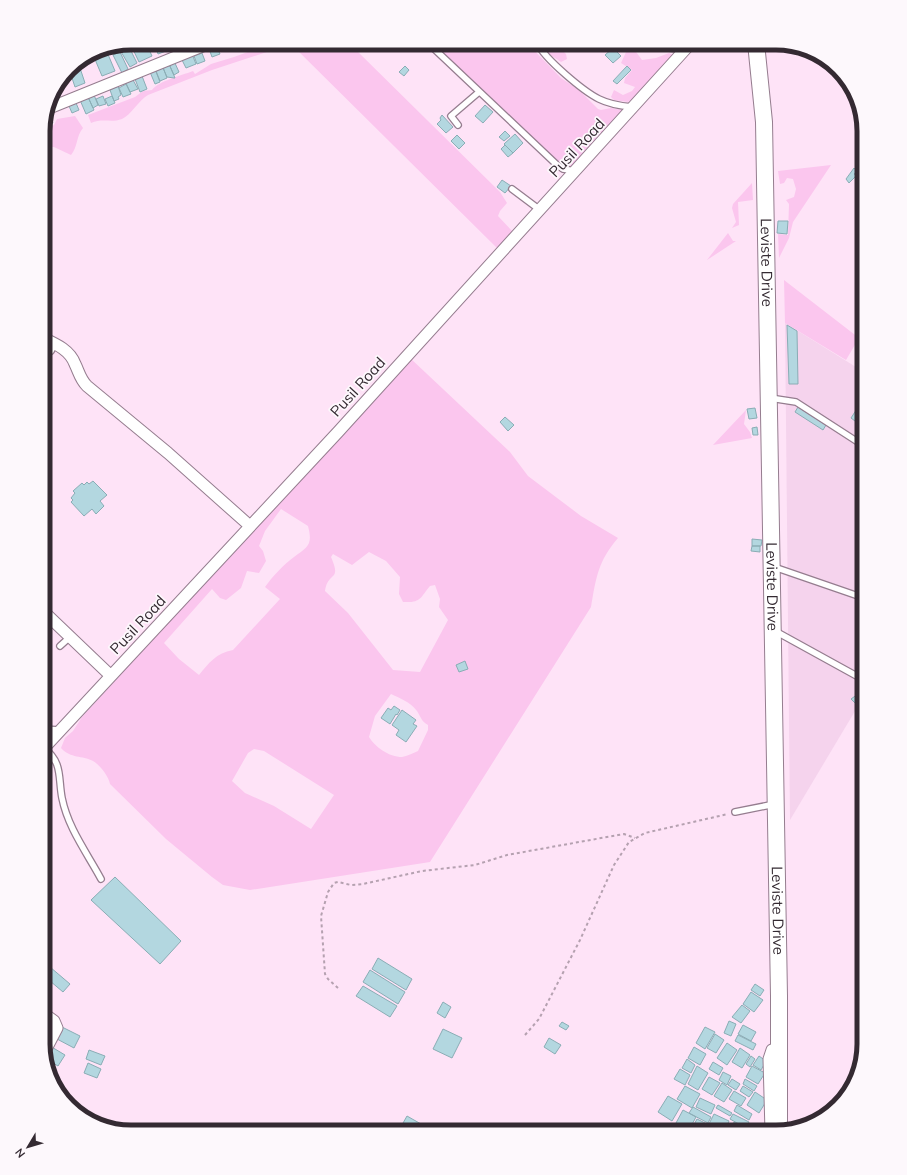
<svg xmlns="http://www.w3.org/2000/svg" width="907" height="1175" font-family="Mulish,sans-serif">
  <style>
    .built { fill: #f5d3ed }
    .green { fill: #fbc6ee; fill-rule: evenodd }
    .building { fill: #b3d7e0; stroke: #8aadb5 }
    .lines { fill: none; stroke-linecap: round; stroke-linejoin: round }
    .service-casing { stroke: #957d8f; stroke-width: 8 }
    .minor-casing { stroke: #957d8f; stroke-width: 13 }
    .secondary-casing { stroke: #957d8f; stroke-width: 18 }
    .path { stroke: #b5a1b0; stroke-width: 2; stroke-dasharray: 3 3; stroke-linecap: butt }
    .service { stroke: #fff; stroke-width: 5.5 }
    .minor { stroke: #fff; stroke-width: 11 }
    .secondary { stroke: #fff; stroke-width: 16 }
    .labels { text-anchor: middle; stroke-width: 3.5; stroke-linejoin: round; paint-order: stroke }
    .street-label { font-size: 15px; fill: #342a32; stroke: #fdf8fc }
    .rim { fill: none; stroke: #342a32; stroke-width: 5 }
  </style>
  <rect width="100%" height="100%" fill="#fee3f7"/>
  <path class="built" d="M 785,323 L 864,372 L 864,696 L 790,820 Z"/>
  <path class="green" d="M 272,43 L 286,43 L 270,51 L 212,70 L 148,95 C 138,101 131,115 122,119 C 112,123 102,118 91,123 L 88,115 L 135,97 L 143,91 L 152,90 C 159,81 180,76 193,71 L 195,74 L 211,64 L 234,57 Z
    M 290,43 L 357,43 L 354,48 L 500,192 L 507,203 L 500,211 L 498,216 L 514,233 L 498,249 Z
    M 431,43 L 528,44 L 561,78 L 579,90 L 598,109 L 601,110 L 611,108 L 623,110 L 572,167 L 563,166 Z
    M 541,43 L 555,43 L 566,54 L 567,59 L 561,62 L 549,54 Z
    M 621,43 L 650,43 L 646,48 L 639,44 L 631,45 L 642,60 L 656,58 L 669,53 L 673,55 L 634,99 L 628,102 L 614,100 L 611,97 L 614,90 L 623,95 L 632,91 L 635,87 L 624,83 L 625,78 L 632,70 L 621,63 L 626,52 Z
    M 75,116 L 83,128 C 76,136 78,147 71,155 L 54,147 L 43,147 L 43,130 L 54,125 L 57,119 Z
    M 831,165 L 793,222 L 789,238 L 779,258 L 778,234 L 788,235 L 789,204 L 786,200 L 794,197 L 796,189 L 793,179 L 787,178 L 784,183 L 780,184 L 778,171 Z
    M 752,183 L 753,200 L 738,202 L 739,225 L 732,228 L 736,222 L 732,208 L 733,204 Z
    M 728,233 L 733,241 L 736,241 L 707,260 Z
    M 784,280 L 859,338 L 846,360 L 785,323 Z
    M 410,358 L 510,452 L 528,476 L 581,516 L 618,538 C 598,561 596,578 591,607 L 430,862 L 250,890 L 223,885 L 212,877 L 166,839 L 110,784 C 109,777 100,765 93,761 C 82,755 71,759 61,748 L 65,738 L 73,731 L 82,717 ZM 281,509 L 308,526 C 313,545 308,547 294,557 C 284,564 272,577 265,587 L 280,599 L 233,650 C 216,653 209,663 199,675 L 179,659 L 164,643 L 212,589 L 220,598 L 226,600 L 241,588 L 247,571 L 259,573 L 266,561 L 263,551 L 259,546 L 265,531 ZM 369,552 L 386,561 L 400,577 L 399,594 L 403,602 C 421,603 420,598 430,586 L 435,585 L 440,599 L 439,607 L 448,620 L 420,672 L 393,670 L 348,613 L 325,591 C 328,571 342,582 331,557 L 333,554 L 352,565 ZM 391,694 C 401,699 409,701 417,711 C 421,717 421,721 428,725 L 428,730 L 418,751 C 413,753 407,756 402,757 C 389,757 375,747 369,737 L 375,716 ZM 254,749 L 264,751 L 334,795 L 311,829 L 274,806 L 245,793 L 232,781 L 248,753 Z
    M 746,410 L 744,424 L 750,432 L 752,438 L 713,445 Z"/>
  <path class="building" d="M 130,43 L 146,43 L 152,56 L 139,62 Z
    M 164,43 L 166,51 L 158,54 L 155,46 Z
    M 215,43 L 220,54 L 212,57 L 208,46 Z
    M 215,43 L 223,43 L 225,49 L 219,52 Z
    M 223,43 L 233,43 L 235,48 L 226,51 Z
    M 128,45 L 137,63 L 130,67 L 120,50 Z
    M 613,48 L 621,56 L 613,63 L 605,55 Z
    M 107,52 L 115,71 L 102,76 L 94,57 Z
    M 120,52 L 128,69 L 122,73 L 113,55 Z
    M 202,53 L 205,61 L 197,64 L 194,56 Z
    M 192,54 L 196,64 L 186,68 L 181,58 Z
    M 174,61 L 179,72 L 174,75 L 169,64 Z
    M 169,64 L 175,78 L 174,78 L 167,77 L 162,66 Z
    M 405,66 L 409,70 L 404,76 L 399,72 Z
    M 627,66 L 631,70 L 617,84 L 613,81 Z
    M 163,67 L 167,78 L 160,81 L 156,71 Z
    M 80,68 L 85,83 L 75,87 L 70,72 Z
    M 155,69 L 160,82 L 155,84 L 150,72 Z
    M 64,76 L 67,84 L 60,86 L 59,83 Z
    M 142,76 L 147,89 L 140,92 L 135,79 Z
    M 133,80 L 138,89 L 130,92 L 126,83 Z
    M 126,84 L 131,94 L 123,97 L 119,88 Z
    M 118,86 L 121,95 L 118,97 L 119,99 L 114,101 L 110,90 Z
    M 94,95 L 98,105 L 93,108 L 88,97 Z
    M 103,96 L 106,104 L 99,106 L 96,99 Z
    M 112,96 L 115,103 L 108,106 L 105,99 Z
    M 88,97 L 94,110 L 86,114 L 80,100 Z
    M 76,103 L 79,110 L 72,113 L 69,106 Z
    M 485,105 L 493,112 L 483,123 L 475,116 Z
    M 49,113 L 53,123 L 45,127 L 44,123 L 46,114 Z
    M 442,115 L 453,127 L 446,133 L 437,124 L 441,120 L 440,118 Z
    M 505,131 L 510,136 L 504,141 L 499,137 Z
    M 515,134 L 523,143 L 513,153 L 504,144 Z
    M 457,135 L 465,143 L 459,149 L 451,141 Z
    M 505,145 L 513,153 L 508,157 L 501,149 Z
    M 854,168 L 857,171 L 854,174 L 856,176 L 849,183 L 846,179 Z
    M 502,180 L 511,186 L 505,193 L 497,187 Z
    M 778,221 L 788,221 L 787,234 L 777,233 Z
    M 787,325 L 797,331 L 798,384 L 789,384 Z
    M 864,398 L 864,431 L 862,429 L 863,427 L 851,418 Z
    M 798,407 L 826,425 L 823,430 L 795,412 Z
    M 755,408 L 757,418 L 749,419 L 747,409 Z
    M 505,417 L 514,425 L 508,431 L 500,422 Z
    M 757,427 L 758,435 L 753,435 L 752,428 Z
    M 93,481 L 107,495 L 100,501 L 104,506 L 96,514 L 92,509 L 84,516 L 71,502 L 73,500 L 71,498 L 75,493 L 73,491 L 82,483 L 84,485 L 87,482 L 89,484 Z
    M 752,539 L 762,540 L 761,546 L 752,546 Z
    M 752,546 L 760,546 L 760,552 L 751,551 Z
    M 465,661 L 468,669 L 459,672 L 456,665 Z
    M 858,694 L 862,699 L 856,704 L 851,699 Z
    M 394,706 L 400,710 L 397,715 L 396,714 L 390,724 L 381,718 L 388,708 L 391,710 Z
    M 402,710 L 416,720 L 413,724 L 417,726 L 406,742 L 396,735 L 399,730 L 392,725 Z
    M 115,877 L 181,941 L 160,964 L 91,900 Z
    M 378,958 L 412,979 L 406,990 L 372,969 Z
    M 50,967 L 70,984 L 63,992 L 43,975 Z
    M 370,970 L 405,992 L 398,1004 L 363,982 Z
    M 755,984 L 764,990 L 760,996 L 751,990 Z
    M 363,986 L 397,1006 L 390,1017 L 356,996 Z
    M 751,992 L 763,1000 L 754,1012 L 743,1004 Z
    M 443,1002 L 451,1007 L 445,1018 L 437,1013 Z
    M 742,1005 L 750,1011 L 741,1023 L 732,1017 Z
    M 729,1021 L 736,1024 L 731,1036 L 724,1033 Z
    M 562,1022 L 569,1026 L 566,1030 L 559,1026 Z
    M 743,1025 L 756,1032 L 751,1041 L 738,1034 Z
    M 62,1027 L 80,1036 L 74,1048 L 57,1039 Z
    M 705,1027 L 715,1032 L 705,1049 L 696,1043 Z
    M 443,1029 L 462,1038 L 452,1058 L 433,1049 Z
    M 715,1034 L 724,1040 L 716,1053 L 707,1048 Z
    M 738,1035 L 756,1044 L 753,1050 L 735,1041 Z
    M 549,1038 L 561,1045 L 555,1054 L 544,1047 Z
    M 727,1043 L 737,1050 L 727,1065 L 717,1058 Z
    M 50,1046 L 65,1055 L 58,1066 L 48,1060 L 46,1054 Z
    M 694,1047 L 706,1054 L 700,1065 L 688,1058 Z
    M 740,1048 L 750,1055 L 742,1068 L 732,1062 Z
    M 89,1050 L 105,1056 L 101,1065 L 86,1059 Z
    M 751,1056 L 755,1059 L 750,1067 L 746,1064 Z
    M 759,1056 L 766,1061 L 761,1070 L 753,1065 Z
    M 687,1059 L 695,1065 L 691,1073 L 682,1068 Z
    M 713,1062 L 723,1068 L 719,1075 L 709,1069 Z
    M 88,1063 L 101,1069 L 97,1078 L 84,1073 Z
    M 697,1066 L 708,1073 L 698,1090 L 688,1084 Z
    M 752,1066 L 765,1073 L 758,1084 L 746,1077 Z
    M 680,1069 L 690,1075 L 685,1085 L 674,1079 Z
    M 723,1072 L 731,1076 L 727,1085 L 719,1080 Z
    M 709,1077 L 720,1083 L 712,1095 L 702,1089 Z
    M 732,1079 L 740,1084 L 736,1090 L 728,1085 Z
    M 745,1079 L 757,1086 L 754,1091 L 743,1084 Z
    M 722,1083 L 732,1090 L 724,1102 L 714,1096 Z
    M 685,1086 L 700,1094 L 692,1108 L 677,1099 Z
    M 743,1086 L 753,1092 L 749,1097 L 740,1091 Z
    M 734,1091 L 746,1098 L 741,1106 L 729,1099 Z
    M 755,1092 L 767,1100 L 759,1113 L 747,1105 Z
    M 668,1096 L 682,1104 L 672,1121 L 658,1112 Z
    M 700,1098 L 715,1105 L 711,1114 L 696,1107 Z
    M 718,1105 L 732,1113 L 730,1116 L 716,1108 Z
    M 737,1105 L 752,1114 L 749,1120 L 734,1111 Z
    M 693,1107 L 711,1117 L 708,1123 L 689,1113 Z
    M 683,1110 L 696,1117 L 689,1130 L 676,1123 Z
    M 714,1114 L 729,1121 L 725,1131 L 709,1124 Z
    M 733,1114 L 749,1122 L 746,1128 L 730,1119 Z
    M 407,1116 L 435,1132 L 398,1132 Z
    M 697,1119 L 707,1124 L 703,1132 L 690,1132 Z
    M 734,1122 L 752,1131 L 752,1132 L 730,1132 Z
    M 675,1124 L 689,1132 L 673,1132 L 671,1131 Z"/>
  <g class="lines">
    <defs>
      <path id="service" d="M 428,43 L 556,164 L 563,169 L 575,171
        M 537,43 C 545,59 583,91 599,99 C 609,104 621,106 632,107
        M 653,43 L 661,47 L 685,50
        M 458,125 L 451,116 L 479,92
        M 512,189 L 540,210
        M 43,357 L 51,351 L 55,344
        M 770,398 L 796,402 L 864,446
        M 774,567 L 864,598
        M 775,631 L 864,680
        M 60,646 L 70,637
        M 43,729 L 60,730
        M 44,748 C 63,763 58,777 62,798 C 68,828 87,853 101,879
        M 735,812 L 775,804"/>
      <path id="minor" d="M 47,109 L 210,43
        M 43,338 C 56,344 70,350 75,364 C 79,372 80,379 87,386 L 168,453 L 250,526
        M 43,611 L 111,676
        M 43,749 L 338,432 L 691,43
        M 43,1013 L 54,1021 L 57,1028 L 45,1051
        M 771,1132 L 769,1059 L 772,1050 L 779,1049"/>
      <g id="secondary">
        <path id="s1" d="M 756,43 L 764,122 L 779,996 L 779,1131"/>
      </g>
    </defs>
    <use href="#service" class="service-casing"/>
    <use href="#minor" class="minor-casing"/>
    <use href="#secondary" class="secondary-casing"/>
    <path class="path" d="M 338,988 L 328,979 L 325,974 L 321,916 L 328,892 L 334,883 L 338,882 L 351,885 L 363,884 L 422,871 L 475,865 L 507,855 L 618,835 L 624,834 L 635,838
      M 525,1035 L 539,1019 L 580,940 L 614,865 L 629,842 L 645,833 L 728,814"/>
    <use href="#service" class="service"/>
    <use href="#minor" class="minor"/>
    <use href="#secondary" class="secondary"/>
  </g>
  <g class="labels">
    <g class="street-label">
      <text transform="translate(577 148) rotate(-47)" y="5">Pusil Road</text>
      <text dy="5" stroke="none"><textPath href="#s1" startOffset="220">Leviste Drive</textPath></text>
      <text transform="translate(358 387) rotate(-48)" y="5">Pusil Road</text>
      <text dy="5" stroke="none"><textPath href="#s1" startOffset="544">Leviste Drive</textPath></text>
      <text transform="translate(138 625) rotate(-47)" y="5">Pusil Road</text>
      <text dy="5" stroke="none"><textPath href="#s1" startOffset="868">Leviste Drive</textPath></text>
    </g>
  </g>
  <path d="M0 0H907V1175H0ZM131 50H776A81 81 0 0 1 857 131V1044A81 81 0 0 1 776 1125H131A81 81 0 0 1 50 1044V131A81 81 0 0 1 131 50Z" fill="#fdf8fc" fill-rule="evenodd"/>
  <path class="rim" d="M131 50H776A81 81 0 0 1 857 131V1044A81 81 0 0 1 776 1125H131A81 81 0 0 1 50 1044V131A81 81 0 0 1 131 50Z"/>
  <g transform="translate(28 1147) rotate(232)" stroke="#fdf8fc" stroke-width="3" paint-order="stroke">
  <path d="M0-3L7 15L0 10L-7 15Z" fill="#342a32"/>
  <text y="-6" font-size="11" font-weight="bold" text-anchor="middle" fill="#342a32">N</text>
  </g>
</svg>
